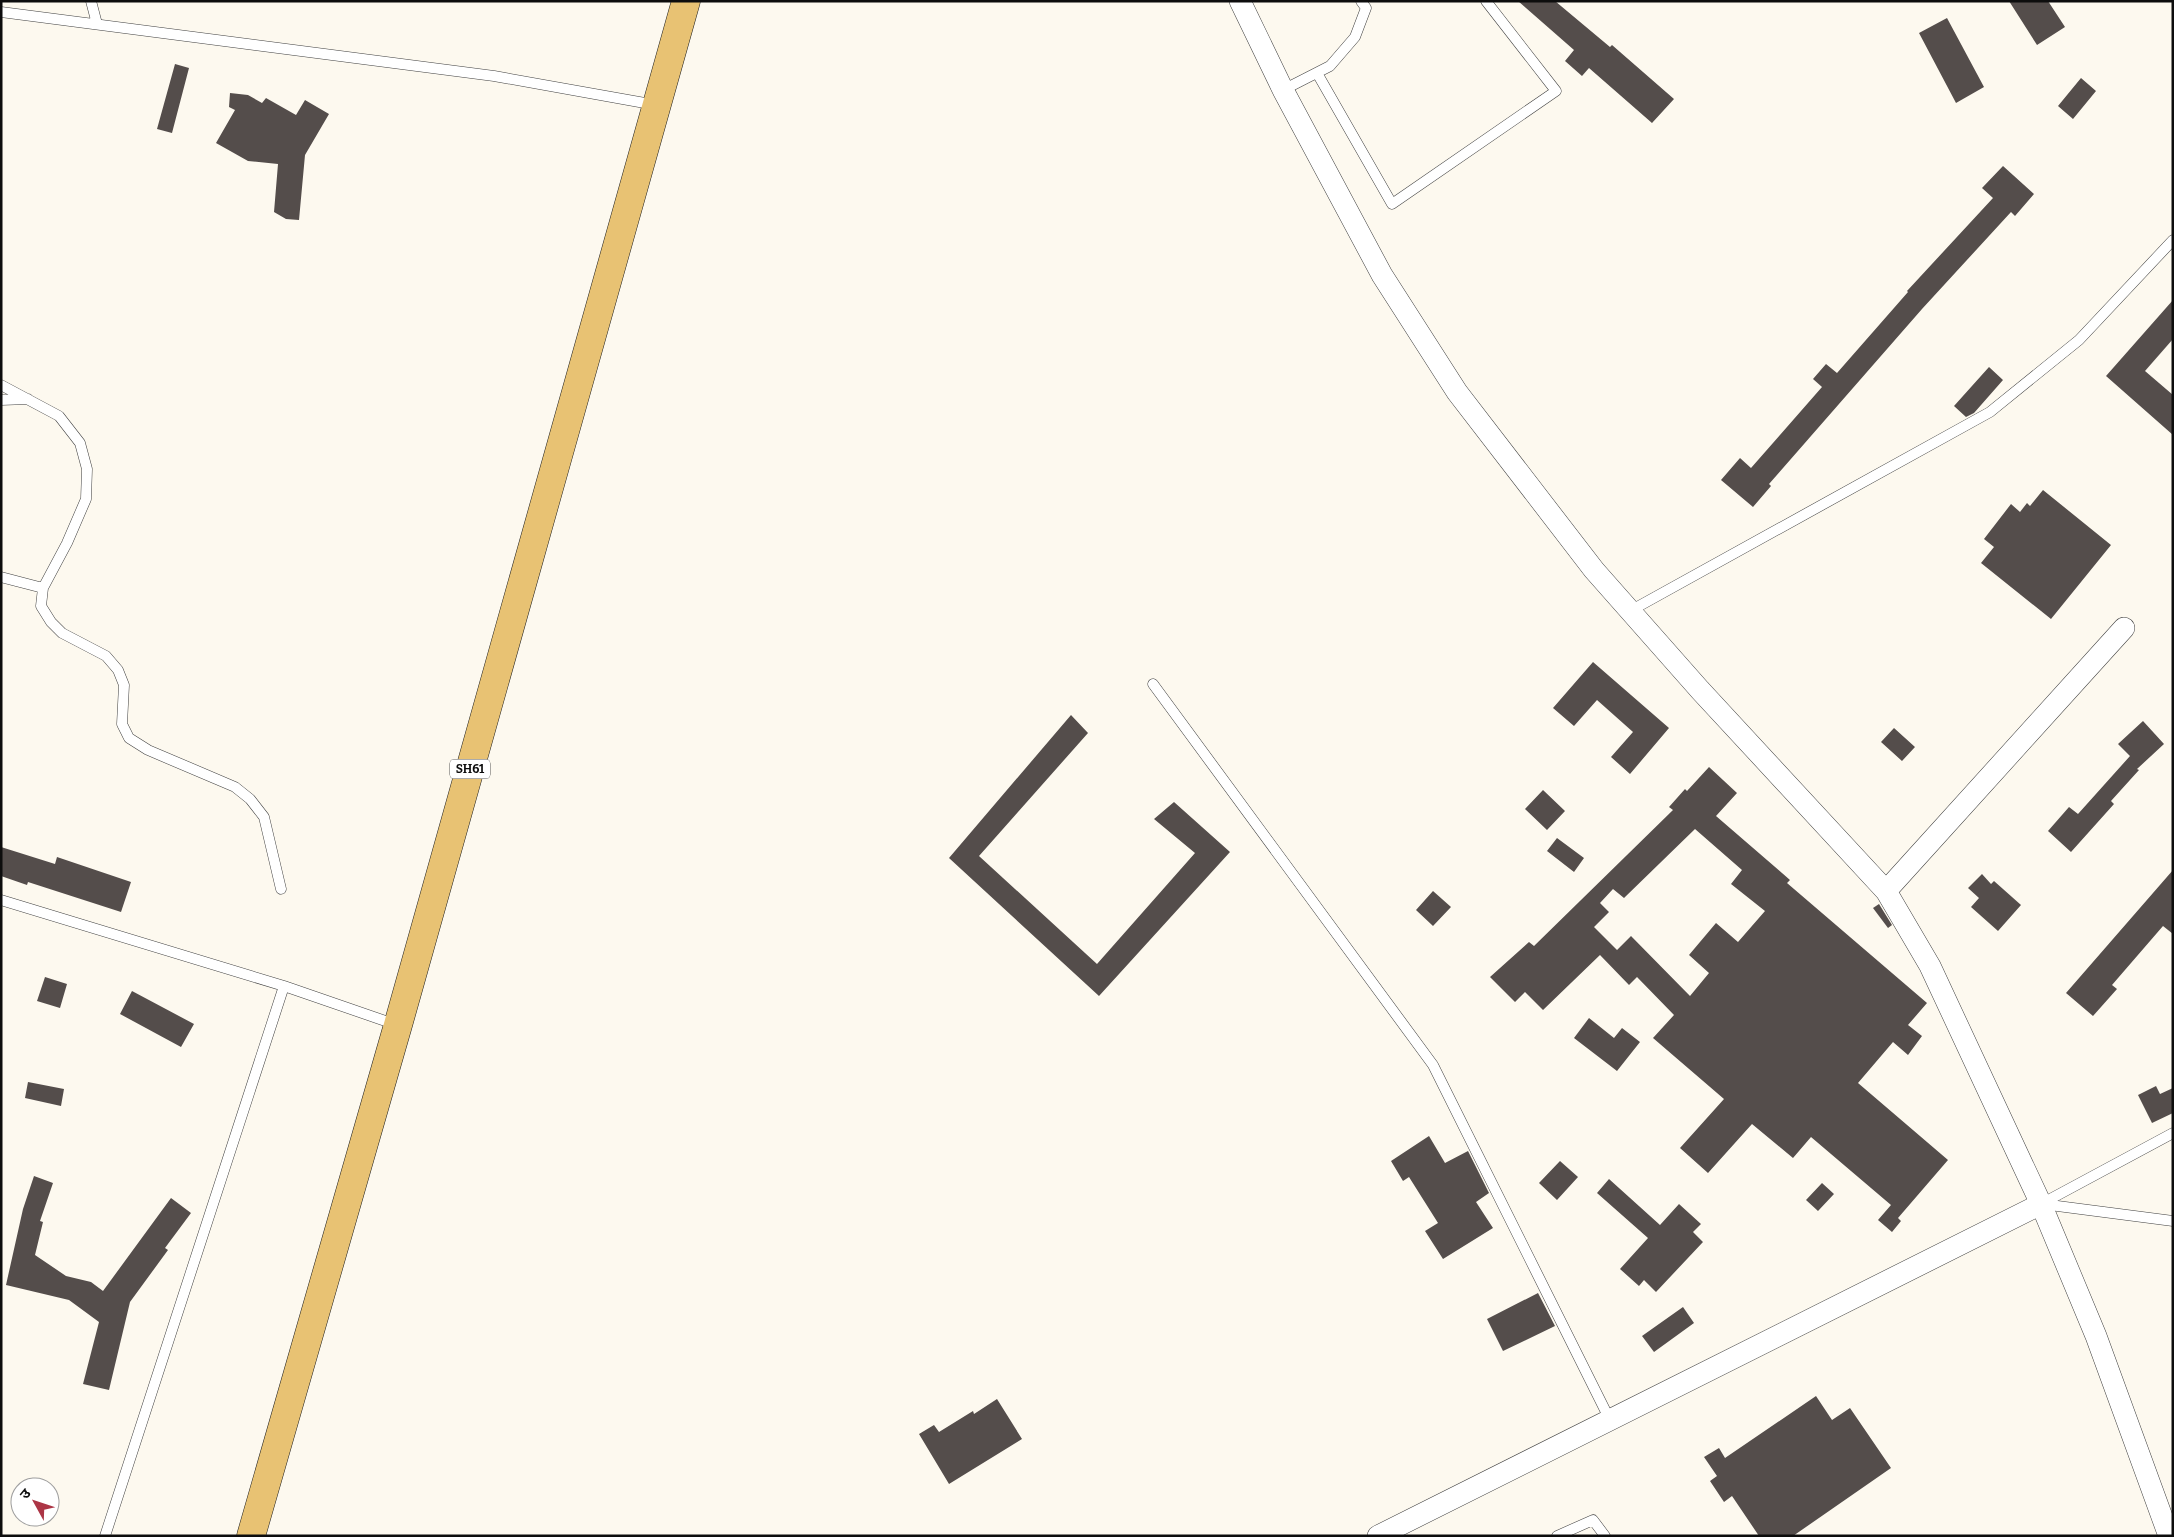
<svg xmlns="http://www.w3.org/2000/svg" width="2174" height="1537" font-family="Bitter,'Noto Sans Devanagari',serif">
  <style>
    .building { fill: #544d4b; fill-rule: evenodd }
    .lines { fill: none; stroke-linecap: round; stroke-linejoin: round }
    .lane-casing { stroke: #404040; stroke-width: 11 }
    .street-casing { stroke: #404040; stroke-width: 22 }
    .primary-casing { stroke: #1e1e1e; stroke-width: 29 }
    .lane { stroke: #fff; stroke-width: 10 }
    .street { stroke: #fff; stroke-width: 21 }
    .primary { stroke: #e8c273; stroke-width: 28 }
    .labels { text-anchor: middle; stroke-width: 5; stroke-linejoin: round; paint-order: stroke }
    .shield { fill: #fff; stroke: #565656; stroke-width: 1 }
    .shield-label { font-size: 12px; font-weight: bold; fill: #0d0d0d }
  </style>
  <rect width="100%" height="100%" fill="#fdf9ef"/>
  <path class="building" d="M 1518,1 L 1555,1 L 1610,47 L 1612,45 L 1674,99 L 1652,123 L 1589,68 L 1582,76 L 1565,61 L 1574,50 Z
    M 2009,1 L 2048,1 L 2065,27 L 2037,45 Z
    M 1947,18 L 1984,87 L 1956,103 L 1919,33 Z
    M 175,64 L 189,68 L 172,133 L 157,129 Z
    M 2081,78 L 2096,91 L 2073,119 L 2058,106 Z
    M 230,93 L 248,95 L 262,103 L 266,98 L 296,115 L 305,100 L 329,114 L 305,155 L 299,220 L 286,219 L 274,212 L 278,164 L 248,161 L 216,143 L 235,110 L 229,107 Z
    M 2003,166 L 2034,194 L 2015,216 L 2011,212 L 1922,309 L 1769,484 L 1771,486 L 1753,507 L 1721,480 L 1740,458 L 1751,468 L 1822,387 L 1813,379 L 1826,364 L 1837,373 L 1908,292 L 1907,291 L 1993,198 L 1982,188 Z
    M 2173,300 L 2173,339 L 2145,371 L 2173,395 L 2173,435 L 2106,376 Z
    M 1989,367 L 2003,380 L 1974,413 L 1966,417 L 1954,406 Z
    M 2043,490 L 2111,545 L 2051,619 L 1981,563 L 1994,547 L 1984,539 L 2011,504 L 2020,512 L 2027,503 L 2030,506 Z
    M 1593,662 L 1669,728 L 1630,774 L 1611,757 L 1633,732 L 1597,700 L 1574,726 L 1553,708 Z
    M 1071,715 L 1088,733 L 979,856 L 1097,964 L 1195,853 L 1154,819 L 1174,802 L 1230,852 L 1099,996 L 949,858 Z
    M 2143,721 L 2164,744 L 2137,769 L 2139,770 L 2111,801 L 2114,804 L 2071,852 L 2048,831 L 2069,807 L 2078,814 L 2130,756 L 2118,744 Z
    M 1894,728 L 1915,747 L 1902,761 L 1881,742 Z
    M 1709,767 L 1737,793 L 1716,816 L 1790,880 L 1787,883 L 1927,1003 L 1908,1025 L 1922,1036 L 1908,1055 L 1893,1042 L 1858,1083 L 1948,1160 L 1898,1218 L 1901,1221 L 1892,1232 L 1878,1220 L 1891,1205 L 1811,1137 L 1793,1158 L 1752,1124 L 1708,1173 L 1680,1148 L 1724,1099 L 1653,1038 L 1674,1015 L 1637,977 L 1629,985 L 1600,955 L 1543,1010 L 1525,992 L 1515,1002 L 1490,977 L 1529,942 L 1534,946 L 1673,810 L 1669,807 L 1685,789 L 1687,791 ZM 1695,829 L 1742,870 L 1731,884 L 1765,911 L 1738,942 L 1716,923 L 1689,955 L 1709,973 L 1690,996 L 1631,936 L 1617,950 L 1594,927 L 1609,912 L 1600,903 L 1613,889 L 1624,898 Z
    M 1543,790 L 1565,811 L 1547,830 L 1525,809 Z
    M 1557,838 L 1584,858 L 1574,872 L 1547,851 Z
    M 1,847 L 55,864 L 57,857 L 131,882 L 121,912 L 28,882 L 27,885 L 1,876 Z
    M 2173,870 L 2173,934 L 2163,926 L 2112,985 L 2117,989 L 2093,1016 L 2066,993 Z
    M 1982,874 L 1991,884 L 1994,881 L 2021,905 L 1998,931 L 1971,907 L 1979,898 L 1968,888 Z
    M 1433,891 L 1451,907 L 1433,926 L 1416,910 Z
    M 1879,904 L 1892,925 L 1888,928 L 1873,908 Z
    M 45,977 L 67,984 L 60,1008 L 37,1001 Z
    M 132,991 L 194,1024 L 181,1047 L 120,1014 Z
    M 1589,1018 L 1614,1038 L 1622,1028 L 1640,1042 L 1617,1071 L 1574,1038 Z
    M 28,1082 L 64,1089 L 61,1106 L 25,1098 Z
    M 2156,1086 L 2160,1094 L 2173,1088 L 2173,1113 L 2152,1123 L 2138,1095 Z
    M 1429,1136 L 1445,1163 L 1468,1151 L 1489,1193 L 1476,1202 L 1493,1228 L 1443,1259 L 1425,1231 L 1438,1223 L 1409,1177 L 1403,1181 L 1391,1161 Z
    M 1560,1161 L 1578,1177 L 1557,1200 L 1539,1183 Z
    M 34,1176 L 53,1183 L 40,1221 L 43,1222 L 35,1255 L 66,1276 L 91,1282 L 103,1291 L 171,1198 L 191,1213 L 165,1248 L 168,1250 L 130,1302 L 109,1390 L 83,1384 L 99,1322 L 69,1300 L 6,1285 L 23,1209 Z
    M 1609,1179 L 1660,1225 L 1679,1204 L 1701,1224 L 1693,1232 L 1703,1242 L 1656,1292 L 1644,1280 L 1639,1286 L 1620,1269 L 1648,1238 L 1597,1193 Z
    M 1822,1183 L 1834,1194 L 1818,1211 L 1806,1200 Z
    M 1538,1293 L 1555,1326 L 1503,1351 L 1487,1319 Z
    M 1683,1307 L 1694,1323 L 1654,1352 L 1642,1336 Z
    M 1816,1396 L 1832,1420 L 1850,1408 L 1891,1468 L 1793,1536 L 1759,1536 L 1732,1496 L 1724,1502 L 1710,1481 L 1717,1476 L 1704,1457 L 1719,1448 L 1725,1458 Z
    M 997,1399 L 1022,1439 L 949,1484 L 919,1434 L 934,1425 L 939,1432 L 973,1411 L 974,1414 Z"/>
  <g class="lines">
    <defs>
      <path id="lane" d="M 91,1 L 97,24
        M 1,12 L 494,76 L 656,105
        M 1317,73 L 1392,204 L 1556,91 L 1486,1
        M 1283,90 L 1330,66 L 1355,37 L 1366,8 L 1361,1
        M 1,385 L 59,416 L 80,443 L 87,469 L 86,499 L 67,543 L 43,588 L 41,606 L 51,622 L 62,633 L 106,656 L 118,670 L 124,685 L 122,724 L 129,738 L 148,750 L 235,787 L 250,799 L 264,817 L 281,889
        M 1,400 L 28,399
        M 1,577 L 43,588
        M 1630,611 L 1990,412 L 2079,340 L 2173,240
        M 1153,684 L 1433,1065 L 1610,1420
        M 1,900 L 284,986 L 397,1025
        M 2041,1204 L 2173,1133
        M 2042,1204 L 2173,1221
        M 105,1536 L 284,986
        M 1557,1536 L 1593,1520 L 1605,1536"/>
      <path id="street" d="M 1240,1 L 1283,90 L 1382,275 L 1457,392 L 1594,570 L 1700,690 L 1886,891 L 1930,966 L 2041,1204 L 1378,1536
        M 1886,891 L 2124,628
        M 2041,1204 L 2096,1336 L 2169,1536"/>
      <path id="primary" d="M 251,1536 L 398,1025 L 686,1"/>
    </defs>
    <use href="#lane" class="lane-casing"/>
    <use href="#street" class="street-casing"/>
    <use href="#primary" class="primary-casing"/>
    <use href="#lane" class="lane"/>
    <use href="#street" class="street"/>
    <use href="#primary" class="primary"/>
  </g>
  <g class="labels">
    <rect class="shield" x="450" y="759.5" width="40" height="19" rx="4"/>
    <g class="shield-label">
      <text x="470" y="773">SH61</text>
    </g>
  </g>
  <rect width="2174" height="1537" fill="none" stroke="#0d0d0d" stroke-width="5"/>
  <g transform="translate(35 1502) rotate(310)"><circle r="24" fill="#ffffff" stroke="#9e9e9e"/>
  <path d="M0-4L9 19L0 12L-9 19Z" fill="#ac3545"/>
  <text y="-8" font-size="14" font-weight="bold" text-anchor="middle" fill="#0d0d0d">उ</text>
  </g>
</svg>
